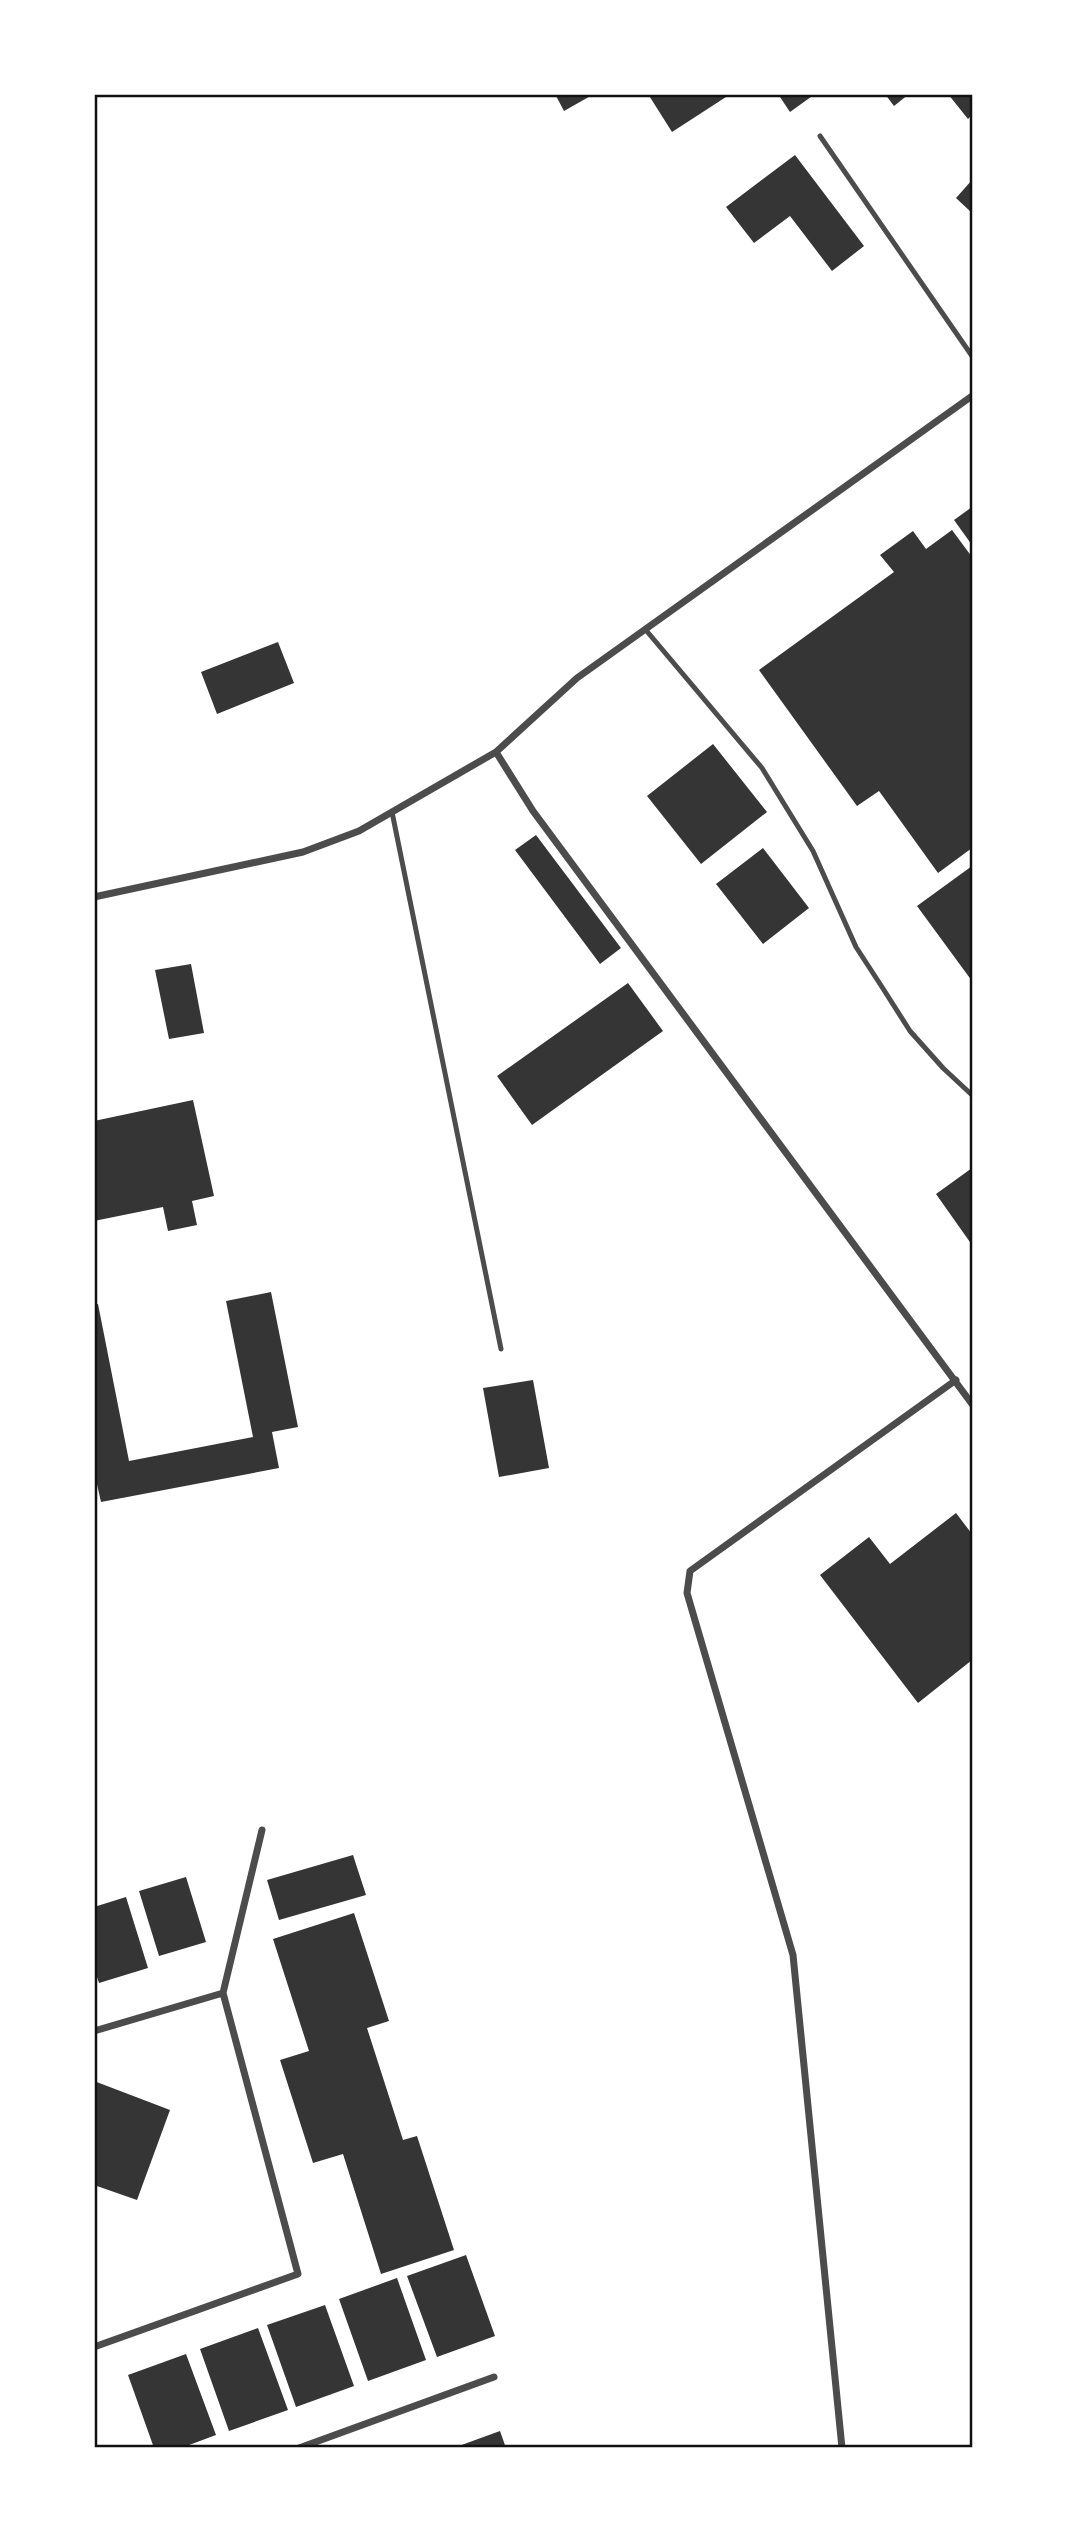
<svg xmlns="http://www.w3.org/2000/svg" width="1067" height="2542" font-family="'PT Serif',serif">
  <style>
    .building { fill: #353535 }
    .lines { fill: none; stroke-linecap: round; stroke-linejoin: round }
    .service { stroke: #4c4c4c; stroke-width: 5 }
    .minor { stroke: #4c4c4c; stroke-width: 7 }
    .neatline { fill: none; stroke: #111; stroke-width: 2.5 }
  </style>
  <rect width="100%" height="100%" fill="#fff"/>
  <path class="building" d="M 555,94 L 594,94 L 564,111 Z
    M 648,94 L 725,94 L 726,97 L 672,132 Z
    M 778,94 L 815,94 L 790,112 Z
    M 885,94 L 909,94 L 894,106 Z
    M 948,94 L 972,94 L 972,115 L 968,119 Z
    M 795,155 L 864,246 L 832,271 L 790,216 L 754,243 L 726,207 Z
    M 972,180 L 972,213 L 956,198 Z
    M 972,507 L 972,545 L 954,520 Z
    M 952,530 L 972,557 L 972,848 L 938,873 L 879,791 L 857,806 L 759,670 L 894,572 L 880,555 L 913,531 L 926,549 Z
    M 278,642 L 294,683 L 217,714 L 201,672 Z
    M 713,744 L 767,812 L 701,864 L 647,796 Z
    M 536,835 L 621,948 L 600,964 L 515,850 Z
    M 763,848 L 809,908 L 763,944 L 716,884 Z
    M 972,866 L 972,981 L 917,906 Z
    M 191,964 L 204,1033 L 169,1039 L 155,970 Z
    M 628,983 L 663,1031 L 532,1125 L 497,1076 Z
    M 193,1100 L 214,1196 L 192,1201 L 197,1225 L 168,1231 L 163,1207 L 94,1221 L 94,1121 Z
    M 972,1168 L 972,1245 L 936,1194 Z
    M 271,1292 L 298,1427 L 272,1432 L 279,1468 L 101,1502 L 94,1471 L 94,1305 L 98,1304 L 129,1461 L 253,1437 L 226,1301 Z
    M 533,1380 L 549,1468 L 499,1477 L 483,1388 Z
    M 956,1513 L 972,1534 L 972,1660 L 918,1703 L 820,1575 L 869,1537 L 890,1564 Z
    M 353,1855 L 366,1895 L 279,1920 L 267,1880 Z
    M 186,1877 L 206,1942 L 159,1956 L 139,1891 Z
    M 126,1897 L 148,1968 L 99,1983 L 94,1968 L 94,1907 Z
    M 354,1913 L 389,2021 L 367,2028 L 403,2140 L 417,2136 L 454,2250 L 381,2274 L 343,2154 L 313,2163 L 280,2060 L 309,2051 L 273,1939 Z
    M 94,2081 L 170,2110 L 137,2200 L 94,2185 Z
    M 466,2255 L 495,2336 L 437,2357 L 407,2276 Z
    M 397,2278 L 426,2360 L 368,2381 L 339,2299 Z
    M 325,2305 L 354,2386 L 296,2407 L 267,2325 Z
    M 258,2328 L 288,2410 L 229,2431 L 200,2349 Z
    M 186,2354 L 216,2435 L 181,2448 L 154,2448 L 128,2375 Z
    M 500,2431 L 506,2448 L 456,2448 L 456,2447 Z"/>
  <g class="lines">
    <path class="service" d="M 820,136 L 972,356
      M 645,629 L 762,768 L 813,851 L 856,947 L 882,987 L 910,1031 L 943,1068 L 972,1095
      M 392,812 L 501,1349"/>
    <path class="minor" d="M 496,752 L 533,811 L 972,1404
      M 94,897 L 303,852 L 359,831 L 496,752 L 577,678 L 972,396
      M 94,2031 L 223,1993
      M 94,2347 L 298,2274 L 223,1993 L 262,1830
      M 299,2448 L 494,2377
      M 842,2448 L 793,1955 L 687,1593 L 690,1571 L 956,1380"/>
  </g>
  <rect width="1067" height="2542" fill="none" stroke="#ffffff" stroke-width="192"/>
  <rect x="96" y="96" width="875" height="2350" class="neatline"/>
</svg>
